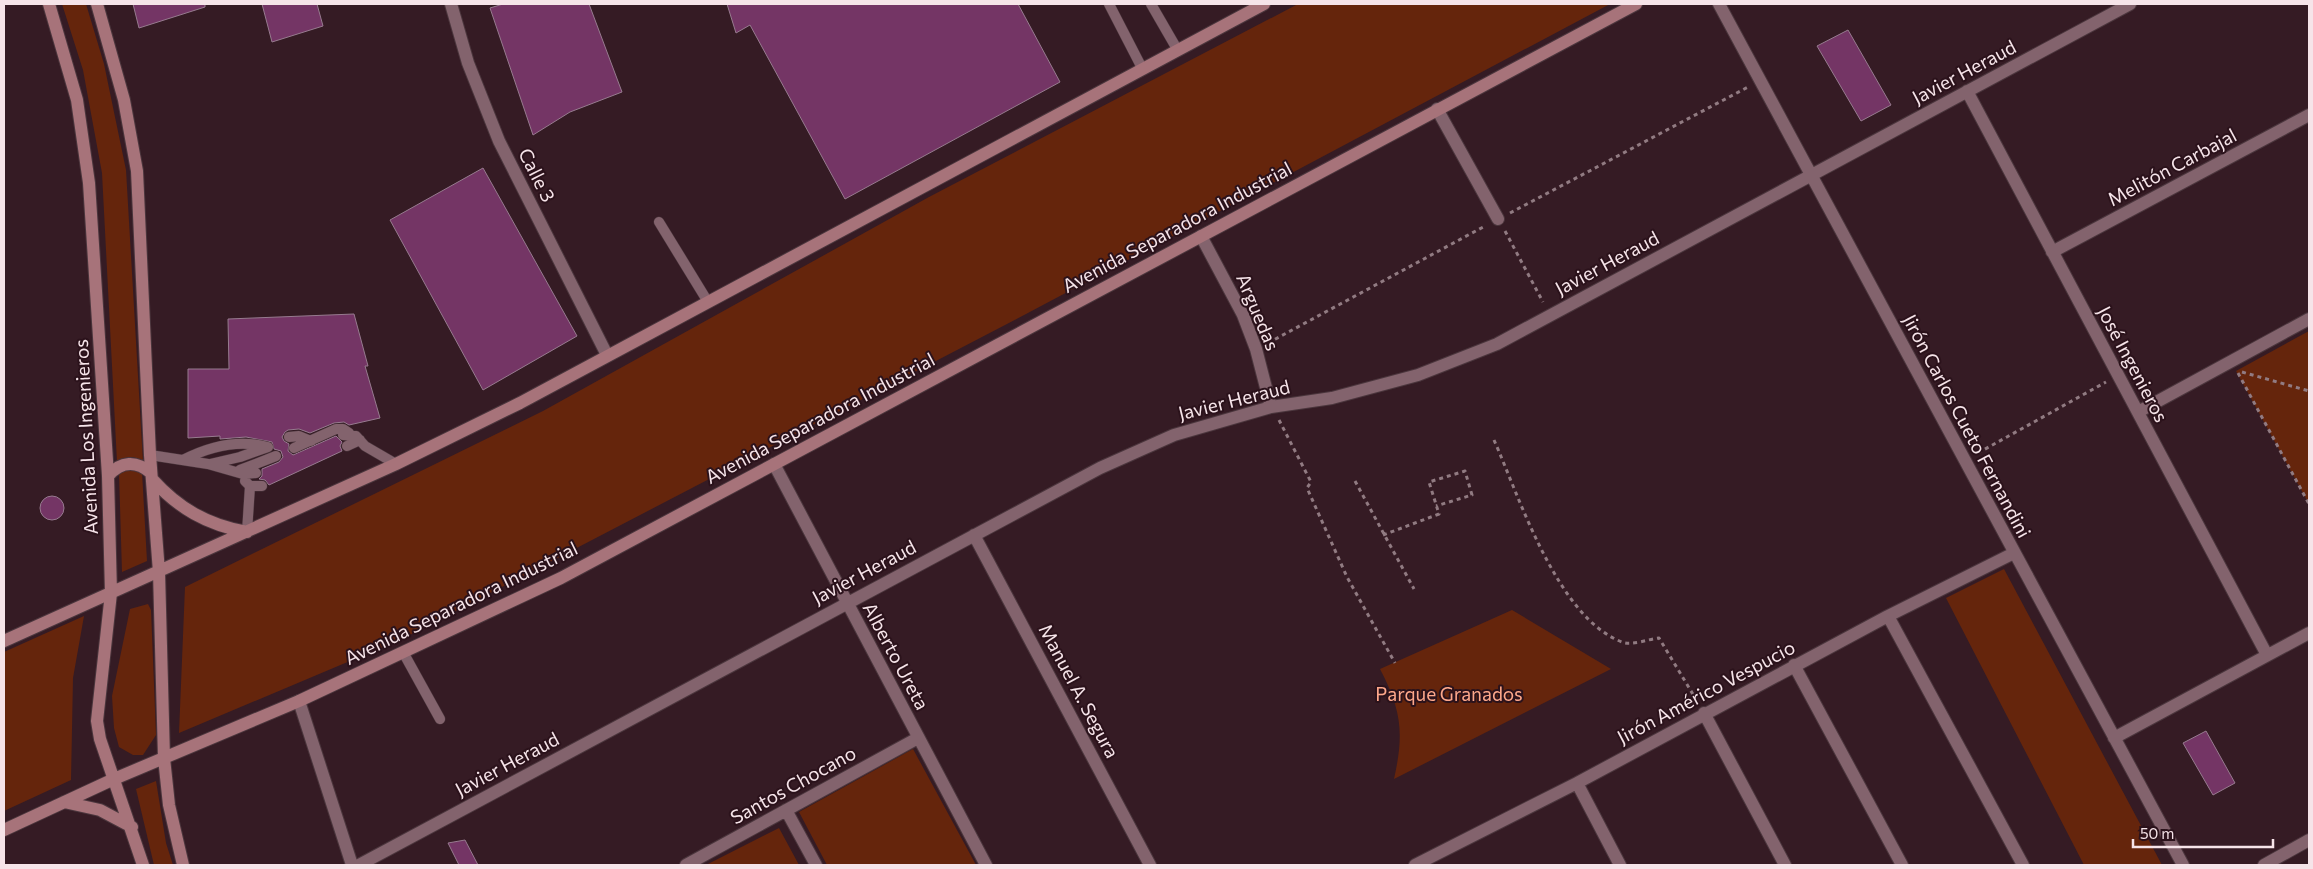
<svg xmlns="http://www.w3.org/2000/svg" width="2313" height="869" font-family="Commissioner,sans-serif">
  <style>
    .green { fill: #65250c }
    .building { fill: #743565; stroke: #977b8f }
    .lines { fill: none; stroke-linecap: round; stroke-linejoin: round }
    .lane-casing { stroke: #4b363d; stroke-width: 11 }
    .street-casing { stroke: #4b363d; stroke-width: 14 }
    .secondary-casing { stroke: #4b363d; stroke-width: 14 }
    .path { stroke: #917b82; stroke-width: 3; stroke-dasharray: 4 4; stroke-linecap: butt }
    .lane { stroke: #83636d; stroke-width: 10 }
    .street { stroke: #83636d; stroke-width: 12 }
    .secondary { stroke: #a7737a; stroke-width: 12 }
    .labels { text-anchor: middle; stroke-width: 4; stroke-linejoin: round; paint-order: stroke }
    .street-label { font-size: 19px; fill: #f6e4e9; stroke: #2b121b }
    .park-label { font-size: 19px; fill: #fea88b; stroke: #2b121b }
  </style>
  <rect width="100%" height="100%" fill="#351b24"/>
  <path class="green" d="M 62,4 L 86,4 L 104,64 L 126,170 L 143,462 C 134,455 127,456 117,462 L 102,173 L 83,70 Z
    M 1298,4 L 1610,4 L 1026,314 L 402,639 L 179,733 L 185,587 L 543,411 L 929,197 Z
    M 2309,331 L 2309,504 L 2236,371 Z
    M 126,468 L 142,472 L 147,561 L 122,572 L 119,473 Z
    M 2004,569 L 2162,865 L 2084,865 L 1946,598 Z
    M 148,604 L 151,610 L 156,735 L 143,755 L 133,755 L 119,747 L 114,728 L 112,696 L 130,609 Z
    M 1512,610 L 1611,669 L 1394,779 C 1404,734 1402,711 1380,669 Z
    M 84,616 L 73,678 L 71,780 L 4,811 L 4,652 Z
    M 913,749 L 976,865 L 827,865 L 799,812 Z
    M 156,781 L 166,843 L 173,865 L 154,865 L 136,789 Z
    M 779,828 L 799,865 L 706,865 Z"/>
  <path class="building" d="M 133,4 L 205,4 L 205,7 L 139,28 Z
    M 262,4 L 317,4 L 323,26 L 272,42 Z
    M 503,4 L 589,4 L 622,92 L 570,112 L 533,135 L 490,8 Z
    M 727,4 L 1018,4 L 1060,82 L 845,199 L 750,25 L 736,33 Z
    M 1848,30 L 1891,105 L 1861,121 L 1817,46 Z
    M 483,168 L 577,336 L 483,390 L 390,220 Z
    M 354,314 L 368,366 L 365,366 L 380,418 L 349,425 L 344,422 L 334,423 L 310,433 L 299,429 L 288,430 L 285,432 L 282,437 L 284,441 L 289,444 L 288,451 L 293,455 L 336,436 L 342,442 L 340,446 L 342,451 L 269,485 L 265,480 L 259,479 L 262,476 L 262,469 L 279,462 L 283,457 L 281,451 L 274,449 L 272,442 L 246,437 L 220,439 L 220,436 L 188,438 L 188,369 L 229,369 L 228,319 Z
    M40 508a12 12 0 1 1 24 0a12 12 0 1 1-24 0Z
    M 2206,731 L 2235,783 L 2213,795 L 2183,743 Z
    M 465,840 L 478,865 L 459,865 L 448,843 Z"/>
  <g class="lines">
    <defs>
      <path id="lane" d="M 1109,4 L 1142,68
        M 1151,4 L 1177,49
        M 659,222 L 708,302
        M 343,435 L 356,436 L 365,446 L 396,464
        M 289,437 L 299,436 L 311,441
        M 347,446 L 360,440
        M 294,448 L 336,429 L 343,429 L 349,433
        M 150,455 L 208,464 L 243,474 L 256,473
        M 183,460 C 210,446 238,439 268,447
        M 210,464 L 240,457 L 268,447
        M 240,470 L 276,456
        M 245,481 L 250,486 L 262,486
        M 247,532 L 250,486
        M 403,652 L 440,719"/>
      <path id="street" d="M 451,4 L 468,63 L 499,141 L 607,355
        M 1719,4 L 2183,865
        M 1967,91 L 2267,655
        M 1437,109 L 1498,219
        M 1201,236 L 1243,315 L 1256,349 L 1271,407
        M 2052,252 L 2309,115
        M 2138,412 L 2309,319
        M 774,464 L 986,865
        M 974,535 L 1150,865
        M 1888,616 L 2023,865
        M 1794,665 L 1902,865
        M 299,701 L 352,865
        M 1704,713 L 1785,865
        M 2114,738 L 2309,633
        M 1577,783 L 1620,865
        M 786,810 L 816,865
        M 359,865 L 1100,468 L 1174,435 L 1271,407 L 1332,398 L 1418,375 L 1497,344 L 2130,4
        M 686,865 L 918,738
        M 1415,865 L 1577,783 L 1888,616 L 2014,553
        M 2264,865 L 2309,840"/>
      <path id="secondary" d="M 49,4 L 77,100 L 89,183 L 108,476 L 111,593 L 97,721 L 100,739 L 143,865
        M 97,4 L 124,100 L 137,171 L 150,455 L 159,572 L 164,758 L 169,805 L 183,865
        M 108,476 C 121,461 136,460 151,473
        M 152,479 C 178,508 207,525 247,532
        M 4,641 L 396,464 L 520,403 L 1264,4
        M 64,802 L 100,810 L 132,827
        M 4,830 L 114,779 L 299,701 L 561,578 L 1636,4"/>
    </defs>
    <use href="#lane" class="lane-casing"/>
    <use href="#street" class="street-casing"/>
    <use href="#secondary" class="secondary-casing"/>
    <path class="path" d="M 1510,213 L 1748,87
      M 1505,231 L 1543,302
      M 1268,343 L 1485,226
      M 2242,372 L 2309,391
      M 2238,373 L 2309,504
      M 1279,420 L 1311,482 L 1307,488 L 1347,577 L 1395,663
      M 1494,440 C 1520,499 1558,618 1622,642 C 1631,646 1649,639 1659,638 L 1697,701
      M 1978,453 L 2106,382
      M 1355,481 L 1414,589
      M 1383,535 L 1439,514 L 1429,482 L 1465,471 L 1472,495 L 1436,506"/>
    <use href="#lane" class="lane"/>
    <use href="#street" class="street"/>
    <use href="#secondary" class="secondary"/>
  </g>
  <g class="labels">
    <g class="street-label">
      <text transform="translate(1964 72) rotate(-28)" y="7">Javier Heraud</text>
      <text transform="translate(2172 167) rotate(-28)" y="7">Melitón Carbajal</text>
      <text transform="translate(537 175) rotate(63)" y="7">Calle 3</text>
      <text transform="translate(1177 227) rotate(-28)" y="7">Avenida Separadora Industrial</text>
      <text transform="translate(1607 263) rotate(-28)" y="7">Javier Heraud</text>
      <text transform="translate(1258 312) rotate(67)" y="7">Arguedas</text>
      <text transform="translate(2133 364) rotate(62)" y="7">José Ingenieros</text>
      <text transform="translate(1234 400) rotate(-14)" y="7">Javier Heraud</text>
      <text transform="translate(820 418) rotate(-28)" y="7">Avenida Separadora Industrial</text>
      <text transform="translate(1967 426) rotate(62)" y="7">Jirón Carlos Cueto Fernandini</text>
      <text transform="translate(86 437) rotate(-93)" y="7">Avenida Los Ingenieros</text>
      <text transform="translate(864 572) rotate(-28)" y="7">Javier Heraud</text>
      <text transform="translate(461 603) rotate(-26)" y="7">Avenida Separadora Industrial</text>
      <text transform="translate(896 656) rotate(62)" y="7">Alberto Ureta</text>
      <text transform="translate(1079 691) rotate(62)" y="7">Manuel A. Segura</text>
      <text transform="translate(1706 692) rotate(-28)" y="7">Jirón Américo Vespucio</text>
      <text transform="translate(507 764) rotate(-28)" y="7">Javier Heraud</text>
      <text transform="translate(793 785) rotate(-29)" y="7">Santos Chocano</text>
    </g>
    <g class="park-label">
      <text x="1449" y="701">Parque Granados</text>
    </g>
  </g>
  <rect width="2313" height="869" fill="none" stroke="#f6e4e9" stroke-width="10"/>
  <path d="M2133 839v8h140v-8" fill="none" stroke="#f6e4e9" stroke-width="2.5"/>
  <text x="2140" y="839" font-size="15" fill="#f6e4e9" stroke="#2b121b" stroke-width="4" paint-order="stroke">50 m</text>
</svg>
